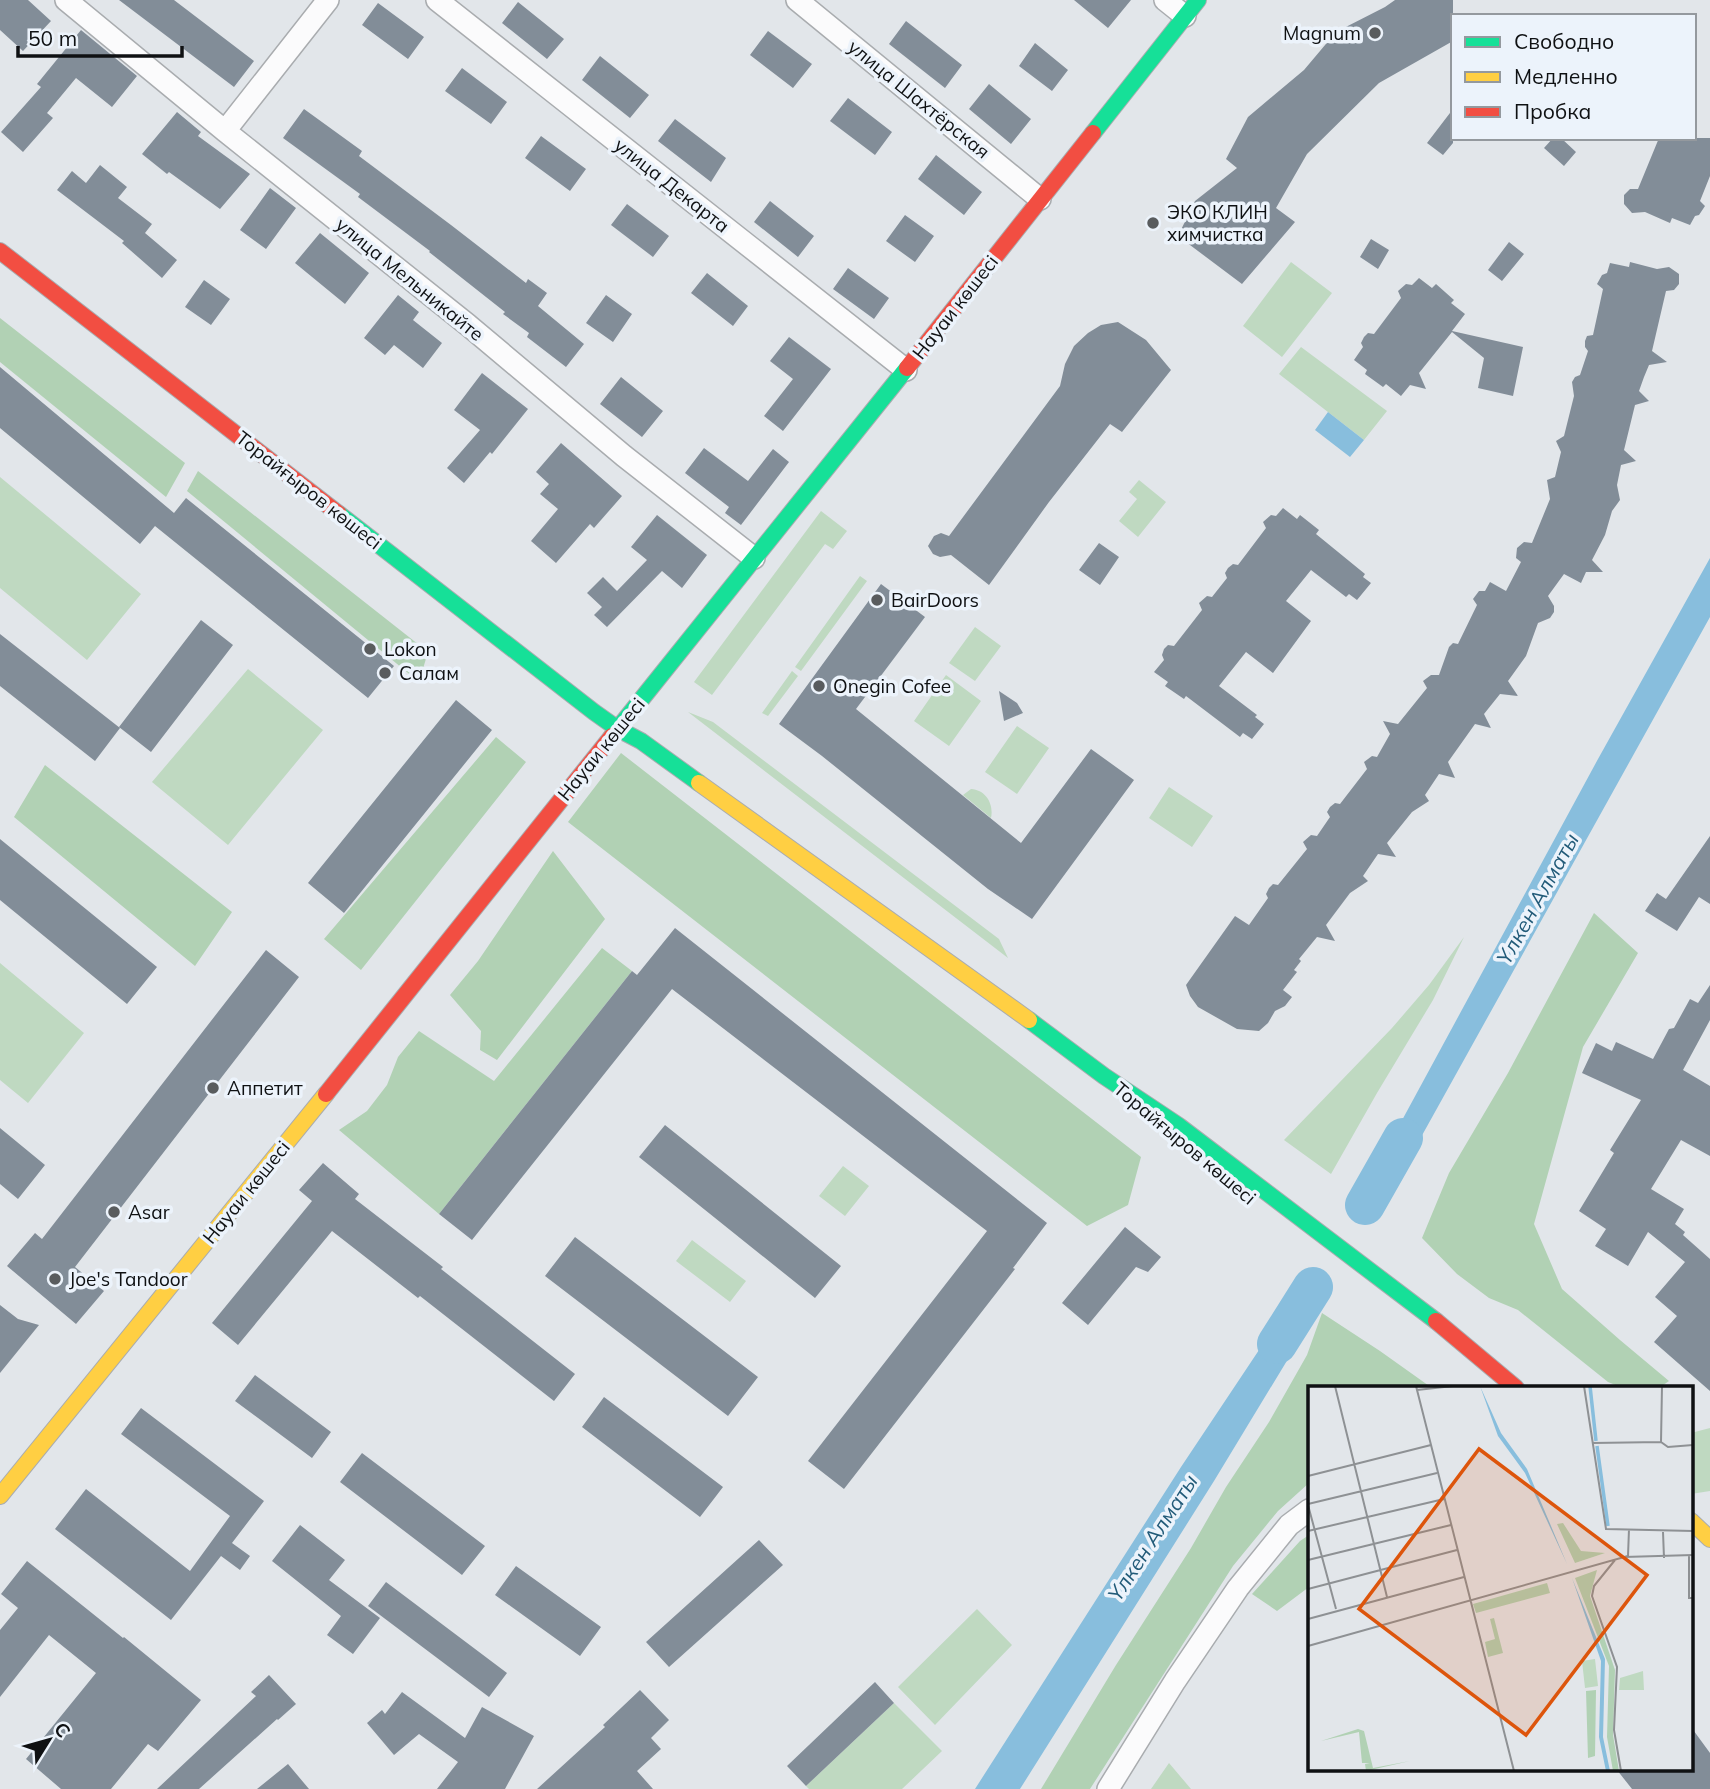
<svg xmlns="http://www.w3.org/2000/svg" width="1710" height="1789" font-family="Mulish,sans-serif">
  <style>
    .green { fill: #bfd9c1 }
    .forest { fill: #b1d1b4 }
    .water { fill: #88bedd }
    .lines { fill: none; stroke-linecap: round; stroke-linejoin: round }
    .river { stroke: #88bedd; stroke-width: 40 }
    .building { fill: #828d98 }
    .street-casing { stroke: #a9acaf; stroke-width: 24 }
    .fast-casing { stroke: #a9acaf; stroke-width: 18 }
    .slow-casing { stroke: #a9acaf; stroke-width: 18 }
    .jam-casing { stroke: #a9acaf; stroke-width: 18 }
    .street { stroke: #fbfbfc; stroke-width: 21 }
    .fast { stroke: #16e098; stroke-width: 16 }
    .slow { stroke: #ffcf43; stroke-width: 16 }
    .jam { stroke: #f24e42; stroke-width: 16 }
    .poi-dot { fill: #595c5e; stroke: #ecf3fb; stroke-width: 2.5 }
    .labels { text-anchor: middle; stroke-width: 7; stroke-linejoin: round; paint-order: stroke }
    .poi-label { font-size: 19px; fill: #0f1113; stroke: #ecf3fb; text-anchor: start }
    .street-label { font-size: 19px; fill: #0f1113; stroke: #ecf3fb }
    .water-label { font-size: 21px; font-style: italic; fill: #225b79; stroke: #ecf3fb }
    .inset-river { fill: none; stroke: #88bedd; stroke-width: 3.5 }
    .inset-road { fill: none; stroke: #8e9194; stroke-width: 2 }
    .view { fill: #dd550c; fill-opacity: 0.15; stroke: #dd550c; stroke-width: 3.5 }
    .inset-edge { fill: none; stroke: #0f1113; stroke-width: 3.5 }
  </style>
  <rect width="100%" height="100%" fill="#e2e6ea"/>
  <path class="green" d="M 1291,262 L 1332,293 L 1282,357 L 1243,326 Z
    M 1301,347 L 1387,411 L 1364,440 L 1279,374 Z
    M 0,477 L 141,594 L 87,660 L 0,588 Z
    M 1139,480 L 1166,502 L 1138,537 L 1119,521 L 1137,499 L 1129,492 Z
    M 821,511 L 847,531 L 833,549 L 825,544 L 712,695 L 694,682 Z
    M 860,576 L 867,581 L 801,671 L 795,667 Z
    M 975,627 L 1001,646 L 975,681 L 949,663 Z
    M 248,669 L 323,730 L 228,845 L 152,782 Z
    M 792,671 L 798,676 L 768,716 L 762,713 Z
    M 946,675 L 981,701 L 949,746 L 914,721 Z
    M 688,712 L 713,722 L 999,939 L 1008,958 Z
    M 1017,726 L 1049,748 L 1017,794 L 985,772 Z
    M 1169,787 L 1213,816 L 1192,847 L 1149,818 Z
    M 971,789 C 986,790 994,804 991,818 L 963,795 Z
    M 1464,937 L 1433,1000 L 1377,1093 L 1331,1174 L 1284,1140 L 1392,1028 L 1429,985 Z
    M 0,963 L 84,1033 L 28,1103 L 0,1080 Z
    M 843,1166 L 869,1186 L 845,1216 L 819,1196 Z
    M 692,1240 L 746,1281 L 730,1302 L 676,1261 Z
    M 1710,1428 L 1710,1491 L 1691,1494 L 1691,1433 Z
    M 977,1609 L 1012,1645 L 935,1725 L 898,1687 Z
    M 894,1703 L 942,1751 L 902,1789 L 809,1789 L 806,1786 Z
    M 1169,1763 L 1191,1789 L 1151,1789 Z"/>
  <path class="forest" d="M 0,318 L 185,463 L 166,497 L 0,362 Z
    M 198,471 L 428,652 L 419,682 L 187,491 Z
    M 496,737 L 526,762 L 361,970 L 324,939 Z
    M 621,753 L 1141,1157 L 1128,1205 L 1087,1226 L 568,822 Z
    M 45,765 L 232,912 L 195,966 L 14,817 Z
    M 553,851 L 605,919 L 497,1060 L 480,1050 L 481,1031 L 450,995 L 478,961 Z
    M 1594,913 L 1638,953 L 1583,1047 L 1534,1224 L 1562,1289 L 1620,1340 L 1669,1381 L 1659,1388 L 1623,1388 L 1608,1382 L 1518,1310 L 1489,1298 L 1457,1274 L 1422,1238 L 1449,1173 L 1508,1073 Z
    M 602,948 L 632,971 L 439,1214 L 339,1130 L 367,1111 L 387,1085 L 398,1057 L 419,1031 L 494,1081 Z
    M 1322,1313 L 1380,1351 L 1432,1388 L 1309,1388 L 1309,1483 L 1278,1511 L 1233,1566 L 1090,1789 L 1041,1789 L 1116,1665 L 1191,1548 L 1226,1487 L 1269,1422 L 1307,1355 Z
    M 1309,1535 L 1309,1587 L 1277,1611 L 1252,1594 L 1300,1541 Z"/>
  <path class="water" d="M 1328,412 L 1364,440 L 1350,457 L 1315,430 Z
    M 1710,558 L 1710,617 L 1400,1175 L 1376,1186 L 1380,1162 L 1394,1135 L 1598,759 Z
    M 1306,1299 L 1308,1326 L 1214,1481 L 1020,1789 L 975,1789 L 1181,1467 L 1285,1311 Z"/>
  <g class="lines">
    <path class="river" d="M 1365,1205 L 1403,1138
      M 1277,1344 L 1313,1287"/>
  </g>
  <path class="building" d="M 0,0 L 28,0 L 51,21 L 23,51 L 0,30 Z
    M 119,0 L 174,0 L 254,61 L 234,87 Z
    M 1074,0 L 1131,0 L 1108,28 Z
    M 1395,0 L 1453,0 L 1453,41 L 1379,83 L 1307,154 L 1276,208 L 1295,222 L 1242,284 L 1178,236 L 1195,201 L 1237,168 L 1226,159 L 1248,117 L 1304,70 L 1336,32 L 1385,7 Z
    M 518,2 L 564,39 L 547,59 L 502,23 Z
    M 378,3 L 424,37 L 408,59 L 362,25 Z
    M 906,21 L 962,65 L 945,88 L 889,44 Z
    M 81,30 L 137,76 L 112,107 L 76,78 L 47,113 L 53,118 L 23,152 L 1,132 L 41,87 L 37,84 Z
    M 768,31 L 812,64 L 793,88 L 750,55 Z
    M 1035,43 L 1068,70 L 1052,91 L 1019,66 Z
    M 600,56 L 649,95 L 630,118 L 582,80 Z
    M 462,68 L 507,102 L 491,124 L 445,91 Z
    M 989,84 L 1031,119 L 1011,144 L 969,109 Z
    M 848,98 L 892,132 L 875,155 L 830,121 Z
    M 304,109 L 362,151 L 359,156 L 451,225 L 526,283 L 528,279 L 547,293 L 538,306 L 584,344 L 566,367 L 527,337 L 529,333 L 503,314 L 505,312 L 429,252 L 430,251 L 358,197 L 360,194 L 283,138 Z
    M 1453,109 L 1453,143 L 1443,155 L 1427,143 Z
    M 177,112 L 201,132 L 198,136 L 250,174 L 220,209 L 169,172 L 167,174 L 142,154 Z
    M 675,119 L 726,158 L 711,182 L 658,141 Z
    M 541,136 L 586,169 L 570,191 L 525,158 Z
    M 1553,138 L 1561,138 L 1576,152 L 1564,166 L 1544,148 Z
    M 1659,138 L 1710,138 L 1710,176 L 1700,201 L 1705,206 L 1699,215 L 1695,216 L 1690,225 L 1672,218 L 1670,223 L 1645,212 L 1632,213 L 1624,204 L 1624,195 L 1630,189 L 1638,189 Z
    M 936,155 L 982,192 L 964,215 L 918,179 Z
    M 100,165 L 127,187 L 118,198 L 152,224 L 145,233 L 177,260 L 162,278 L 122,243 L 124,241 L 57,190 L 72,171 L 86,183 Z
    M 270,188 L 296,208 L 266,249 L 240,230 Z
    M 770,201 L 814,236 L 798,257 L 754,222 Z
    M 627,204 L 669,236 L 653,257 L 611,225 Z
    M 905,215 L 934,236 L 915,262 L 886,241 Z
    M 320,233 L 369,273 L 345,304 L 295,263 Z
    M 1371,239 L 1389,250 L 1378,269 L 1360,257 Z
    M 1509,242 L 1524,254 L 1502,281 L 1488,270 Z
    M 1630,262 L 1657,269 L 1669,267 L 1679,274 L 1679,284 L 1674,290 L 1666,291 L 1652,351 L 1667,362 L 1649,365 L 1644,377 L 1639,391 L 1649,401 L 1635,405 L 1624,450 L 1636,461 L 1621,465 L 1617,485 L 1620,500 L 1612,511 L 1605,535 L 1592,560 L 1603,572 L 1586,572 L 1581,583 L 1564,574 L 1548,596 L 1554,606 L 1554,612 L 1550,618 L 1538,623 L 1526,656 L 1508,681 L 1518,696 L 1500,694 L 1484,714 L 1491,728 L 1475,724 L 1448,762 L 1455,778 L 1439,774 L 1425,795 L 1429,801 L 1412,812 L 1387,843 L 1396,857 L 1378,854 L 1363,876 L 1368,881 L 1350,893 L 1326,925 L 1335,941 L 1317,937 L 1299,959 L 1301,961 L 1294,970 L 1297,972 L 1283,990 L 1292,997 L 1285,1006 L 1275,1011 L 1268,1023 L 1259,1031 L 1237,1029 L 1198,1007 L 1190,996 L 1186,985 L 1235,916 L 1249,925 L 1268,898 L 1266,894 L 1269,888 L 1273,884 L 1278,885 L 1307,849 L 1303,842 L 1311,835 L 1317,836 L 1330,817 L 1327,812 L 1330,807 L 1335,803 L 1340,804 L 1367,769 L 1364,762 L 1372,756 L 1377,757 L 1390,734 L 1383,721 L 1398,724 L 1427,688 L 1423,681 L 1431,675 L 1439,675 L 1449,647 L 1453,643 L 1458,644 L 1477,605 L 1473,599 L 1479,591 L 1485,591 L 1490,582 L 1506,591 L 1521,562 L 1516,558 L 1517,548 L 1524,542 L 1532,543 L 1550,499 L 1547,480 L 1555,477 L 1561,452 L 1556,441 L 1564,436 L 1574,396 L 1572,382 L 1575,377 L 1580,375 L 1588,351 L 1585,347 L 1585,341 L 1587,336 L 1593,335 L 1603,289 L 1597,284 L 1602,275 L 1607,273 L 1610,263 L 1629,267 Z
    M 848,268 L 889,298 L 874,319 L 833,289 Z
    M 707,273 L 748,306 L 733,326 L 691,293 Z
    M 1419,278 L 1432,288 L 1436,284 L 1454,300 L 1451,303 L 1465,314 L 1452,331 L 1523,347 L 1513,396 L 1478,388 L 1484,358 L 1452,332 L 1419,373 L 1426,389 L 1410,385 L 1401,396 L 1386,384 L 1383,387 L 1365,374 L 1367,370 L 1354,360 L 1363,347 L 1361,343 L 1364,337 L 1368,333 L 1374,334 L 1401,298 L 1398,291 L 1406,284 L 1412,285 Z
    M 204,280 L 230,299 L 211,325 L 185,307 Z
    M 398,295 L 419,312 L 413,320 L 442,343 L 423,368 L 394,345 L 385,355 L 364,338 Z
    M 606,295 L 632,314 L 613,342 L 586,323 Z
    M 1118,322 L 1146,340 L 1171,370 L 1122,432 L 1110,424 L 1049,502 L 989,585 L 951,555 L 940,557 L 933,554 L 928,546 L 934,536 L 941,533 L 949,536 L 1060,386 L 1065,364 L 1074,346 L 1088,333 L 1101,325 Z
    M 789,337 L 831,369 L 783,431 L 764,416 L 793,379 L 770,361 Z
    M 0,367 L 174,513 L 186,498 L 394,666 L 368,698 L 155,526 L 140,544 L 0,428 Z
    M 482,373 L 528,409 L 492,454 L 490,452 L 464,483 L 447,468 L 480,430 L 454,410 Z
    M 621,377 L 663,411 L 642,437 L 600,404 Z
    M 561,443 L 622,496 L 594,528 L 590,524 L 556,563 L 531,541 L 558,509 L 540,494 L 549,484 L 536,472 Z
    M 704,448 L 748,481 L 773,449 L 789,462 L 741,525 L 725,513 L 729,507 L 685,473 Z
    M 1283,508 L 1297,519 L 1300,515 L 1319,530 L 1316,534 L 1365,574 L 1363,577 L 1371,583 L 1357,600 L 1349,594 L 1346,597 L 1311,570 L 1286,601 L 1311,621 L 1273,673 L 1246,652 L 1219,686 L 1257,715 L 1255,717 L 1264,724 L 1252,739 L 1243,733 L 1240,737 L 1186,696 L 1184,699 L 1165,686 L 1168,682 L 1154,672 L 1164,660 L 1162,655 L 1164,649 L 1168,645 L 1174,646 L 1202,610 L 1199,603 L 1207,596 L 1212,597 L 1227,578 L 1225,573 L 1228,568 L 1233,564 L 1238,565 L 1266,528 L 1263,522 L 1271,515 L 1276,516 Z
    M 657,515 L 707,555 L 682,588 L 662,571 L 607,627 L 594,615 L 602,607 L 587,593 L 603,577 L 617,591 L 647,560 L 631,547 Z
    M 1099,543 L 1119,557 L 1100,585 L 1079,570 Z
    M 881,584 L 925,617 L 856,709 L 1021,843 L 1091,749 L 1134,780 L 1032,919 L 988,889 L 822,756 L 779,724 Z
    M 201,620 L 233,645 L 151,752 L 119,727 Z
    M 0,634 L 120,728 L 95,761 L 0,686 Z
    M 999,691 L 1017,703 L 1023,713 L 1004,721 Z
    M 456,700 L 492,730 L 344,913 L 308,883 Z
    M 1710,836 L 1710,904 L 1699,897 L 1677,931 L 1645,911 L 1657,893 L 1666,899 Z
    M 0,839 L 157,967 L 127,1004 L 0,900 Z
    M 675,928 L 1047,1223 L 1013,1268 L 1015,1269 L 844,1489 L 808,1461 L 987,1231 L 672,989 L 472,1240 L 439,1214 L 632,971 L 637,975 Z
    M 266,950 L 299,977 L 75,1267 L 104,1291 L 76,1324 L 7,1266 L 35,1233 L 42,1239 Z
    M 1710,985 L 1710,1020 L 1683,1070 L 1710,1086 L 1710,1156 L 1681,1140 L 1651,1189 L 1684,1209 L 1675,1224 L 1685,1232 L 1683,1235 L 1710,1259 L 1710,1391 L 1654,1342 L 1677,1316 L 1655,1297 L 1685,1262 L 1648,1232 L 1628,1266 L 1595,1246 L 1606,1229 L 1579,1211 L 1614,1153 L 1610,1150 L 1641,1100 L 1582,1073 L 1596,1043 L 1612,1051 L 1616,1042 L 1653,1059 L 1669,1029 L 1674,1028 L 1690,999 L 1698,1003 Z
    M 665,1125 L 841,1266 L 815,1298 L 639,1157 Z
    M 0,1128 L 45,1165 L 18,1199 L 0,1184 Z
    M 323,1163 L 359,1194 L 355,1199 L 443,1267 L 441,1269 L 575,1374 L 554,1401 L 420,1296 L 418,1298 L 332,1231 L 238,1345 L 212,1323 L 312,1201 L 299,1190 Z
    M 1125,1227 L 1161,1257 L 1148,1272 L 1136,1267 L 1088,1325 L 1062,1303 Z
    M 575,1237 L 758,1377 L 728,1416 L 545,1276 Z
    M 0,1305 L 18,1319 L 39,1325 L 0,1373 Z
    M 255,1375 L 331,1432 L 312,1458 L 235,1401 Z
    M 604,1397 L 723,1487 L 700,1517 L 582,1427 Z
    M 141,1408 L 264,1501 L 232,1543 L 250,1556 L 240,1570 L 221,1556 L 171,1620 L 55,1529 L 86,1489 L 190,1571 L 230,1516 L 121,1434 Z
    M 362,1453 L 485,1546 L 462,1575 L 340,1482 Z
    M 300,1525 L 345,1560 L 329,1580 L 380,1618 L 353,1654 L 327,1635 L 341,1616 L 272,1561 Z
    M 759,1540 L 783,1565 L 669,1667 L 646,1642 Z
    M 27,1561 L 123,1638 L 124,1637 L 201,1700 L 158,1751 L 148,1744 L 111,1789 L 61,1789 L 26,1759 L 96,1673 L 49,1635 L 0,1697 L 0,1630 L 18,1608 L 1,1594 Z
    M 516,1566 L 601,1627 L 580,1656 L 495,1595 Z
    M 386,1582 L 507,1673 L 489,1697 L 368,1606 Z
    M 269,1675 L 296,1704 L 278,1720 L 277,1719 L 199,1789 L 157,1789 L 256,1696 L 251,1692 Z
    M 875,1682 L 894,1703 L 806,1786 L 787,1766 Z
    M 640,1690 L 669,1720 L 651,1738 L 661,1749 L 637,1771 L 653,1789 L 537,1789 L 605,1727 L 603,1725 Z
    M 402,1692 L 465,1738 L 482,1707 L 534,1736 L 505,1789 L 437,1789 L 458,1762 L 419,1734 L 394,1755 L 367,1723 L 382,1710 L 385,1714 Z
    M 1691,1727 L 1710,1753 L 1710,1789 L 1632,1789 L 1617,1770 L 1691,1770 Z
    M 288,1764 L 309,1789 L 257,1789 Z"/>
  <g class="lines">
    <defs>
      <path id="street" d="M 66,0 L 225,131 L 468,325 L 624,456 L 754,558
        M 437,0 L 906,370
        M 797,0 L 1040,199
        M 1165,0 L 1185,16
        M 225,131 L 328,0
        M 1108,1789 L 1175,1681 L 1238,1588 L 1289,1525 L 1309,1510"/>
      <path id="fast" d="M 1093,133 L 1198,0
        M 339,514 L 594,712 L 618,729 L 641,741 L 699,783
        M 612,736 L 907,368
        M 1029,1020 L 1104,1076 L 1179,1126 L 1436,1321"/>
      <path id="slow" d="M 699,783 L 1029,1020
        M 0,1496 L 326,1094
        M 1691,1521 L 1710,1539"/>
      <path id="jam" d="M 0,251 L 339,514
        M 907,368 L 1093,133
        M 326,1094 L 612,736
        M 1436,1321 L 1516,1388"/>
    </defs>
    <use href="#street" class="street-casing"/>
    <use href="#fast" class="fast-casing"/>
    <use href="#slow" class="slow-casing"/>
    <use href="#jam" class="jam-casing"/>
    <use href="#street" class="street"/>
    <use href="#fast" class="fast"/>
    <use href="#slow" class="slow"/>
    <use href="#jam" class="jam"/>
  </g>
  <g class="poi-dot">
    <circle cx="1375" cy="33" r="7"/>
    <circle cx="1153" cy="223" r="7"/>
    <circle cx="877" cy="600" r="7"/>
    <circle cx="370" cy="649" r="7"/>
    <circle cx="385" cy="673" r="7"/>
    <circle cx="819" cy="686" r="7"/>
    <circle cx="213" cy="1088" r="7"/>
    <circle cx="114" cy="1212" r="7"/>
    <circle cx="55" cy="1279" r="7"/>
  </g>
  <g class="labels">
    <g class="poi-label">
      <text x="1361" y="40" text-anchor="end">Magnum</text>
      <text x="1167" y="219">ЭКО КЛИН<tspan x="1167" dy="22">химчистка</tspan></text>
      <text x="891" y="607">BairDoors</text>
      <text x="384" y="656">Lokon</text>
      <text x="399" y="680">Салам</text>
      <text x="833" y="693">Onegin Cofee</text>
      <text x="227" y="1095">Аппетит</text>
      <text x="128" y="1219">Asar</text>
      <text x="69" y="1286">Joe's Tandoor</text>
    </g>
    <g class="street-label">
      <text transform="translate(919 99) rotate(39)" y="7">улица Шахтёрская</text>
      <text transform="translate(672 185) rotate(38)" y="7">улица Декарта</text>
      <text transform="translate(410 279) rotate(39)" y="7">улица Мельникайте</text>
      <text transform="translate(955 307) rotate(-52)" y="7">Науаи көшесі</text>
      <text transform="translate(309 490) rotate(38)" y="7">Торайғыров көшесі</text>
      <text transform="translate(601 749) rotate(-51)" y="7">Науаи көшесі</text>
      <text transform="translate(1185 1143) rotate(40)" y="7">Торайғыров көшесі</text>
      <text transform="translate(246 1192) rotate(-51)" y="7">Науаи көшесі</text>
    </g>
    <g class="water-label">
      <text transform="translate(1538 899) rotate(-61)" y="7">Үлкен Алматы</text>
      <text transform="translate(1153 1538) rotate(-57)" y="7">Үлкен Алматы</text>
    </g>
  </g>
  <g transform="translate(1308 1386)">
    <rect width="385" height="385" fill="#e2e6ea"/>
    <path d="M 287,273 L 290,300 L 277,302 L 274,275 ZM 335,285 L 336,304 L 311,304 L 312,292 Z" fill="#bfd9c1"/>
    <path d="M 255,137 L 273,165 L 297,167 L 267,177 L 249,138 ZM 289,184 L 282,210 L 307,284 L 305,349 L 311,385 L 305,385 L 299,351 L 301,280 L 267,192 ZM 239,197 L 242,207 L 168,227 L 165,218 ZM 186,232 L 195,267 L 180,271 L 177,256 L 187,253 L 182,233 ZM 288,304 L 287,370 L 280,372 L 278,305 ZM 50,343 L 56,345 L 65,382 L 102,375 L 58,385 L 57,378 L 62,377 L 54,377 L 51,346 L 13,355 Z" fill="#b1d1b4"/>
    <path d="M 172,0 L 193,47 L 219,83 L 259,178 L 217,87 L 190,50 ZM 264,192 L 297,273 L 295,351 L 302,385 L 298,385 L 291,351 L 293,275 Z" fill="#88bedd"/>
    <path class="inset-river" d="M 282,0 L 288,55M 289,60 L 300,140"/>
    <path class="inset-road" d="M 27,0 L 79,211M 108,0 L 206,385M 276,0 L 298,143 L 385,145M 354,0 L 353,56 L 360,61 L 385,59M 109,4 L 145,0M 285,57 L 353,56M 0,90 L 123,59M 0,118 L 129,87M 0,119 L 28,223M 0,145 L 136,113M 355,146 L 356,172M 381,169 L 381,212 L 385,212M 316,171 L 385,169M 0,174 L 143,139M 307,174 L 286,200 L 284,210 L 309,281 L 306,344 L 313,385M 0,203 L 149,164M 0,233 L 156,191M 0,260 L 320,170 L 321,143"/>
    <path class="view" d="M 171,63 L 339,189 L 218,349 L 51,223 Z"/>
    <rect width="385" height="385" class="inset-edge"/>
  </g>
  <rect x="1451" y="14" width="245" height="126" fill="#ecf3fb" stroke="#94999e" stroke-width="2"/>
  <rect x="1465" y="37" width="35" height="10" fill="#16e098" stroke="#94999e" stroke-width="2"/>
  <text x="1514" y="49" font-size="21" fill="#0f1113">Свободно</text>
  <rect x="1465" y="72" width="35" height="10" fill="#ffcf43" stroke="#94999e" stroke-width="2"/>
  <text x="1514" y="84" font-size="21" fill="#0f1113">Медленно</text>
  <rect x="1465" y="107" width="35" height="10" fill="#f24e42" stroke="#94999e" stroke-width="2"/>
  <text x="1514" y="119" font-size="21" fill="#0f1113">Пробка</text>
  <g transform="translate(49 1740) rotate(53)" stroke="#ecf3fb" stroke-width="5" paint-order="stroke">
  <path d="M0-5L12 26L0 18L-12 26Z" fill="#0f1113"/>
  <text y="-10" font-size="19" font-weight="bold" text-anchor="middle" fill="#0f1113">С</text>
  </g>
  <path d="M18 46v10h164v-10" fill="none" stroke="#0f1113" stroke-width="3.5"/>
  <text x="28" y="46" font-size="21" fill="#0f1113" stroke="#ecf3fb" stroke-width="5" paint-order="stroke">50 m</text>
</svg>
